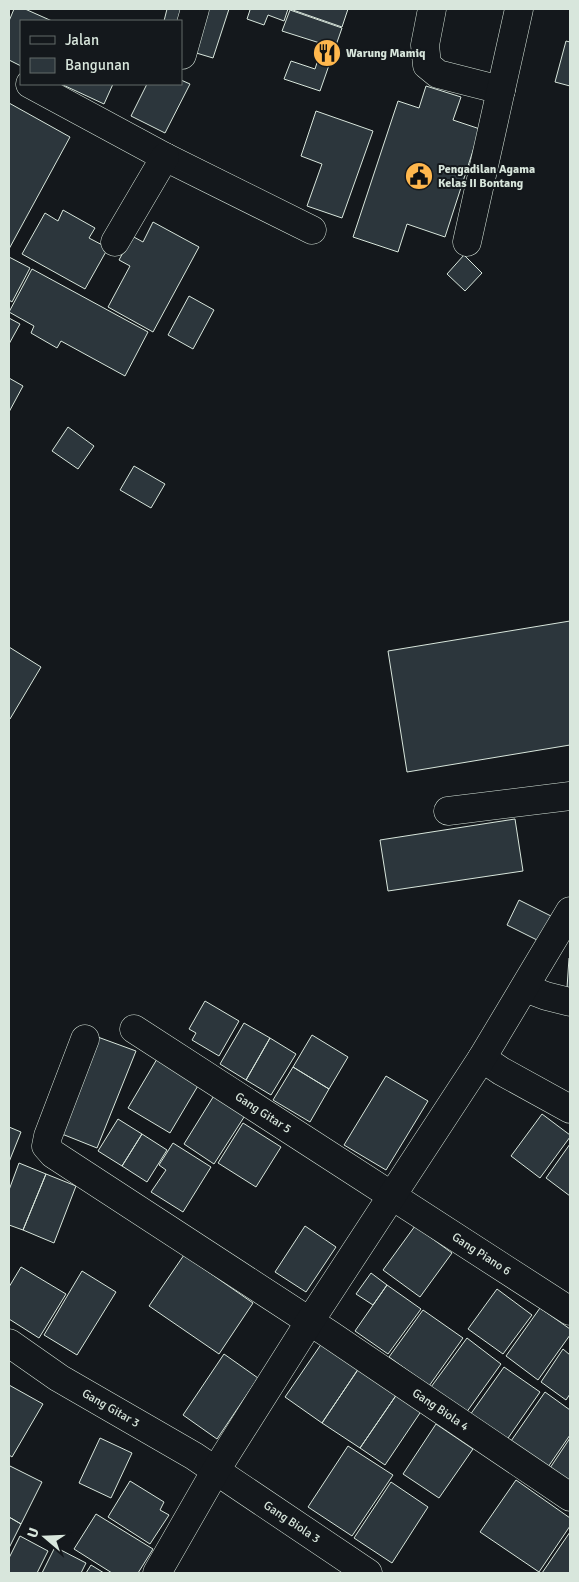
<svg xmlns="http://www.w3.org/2000/svg" width="579" height="1582" font-family="Signika,sans-serif">
  <style>
    .building { fill: #2c363c; stroke: #d8e6dc }
    .lines { fill: none; stroke-linecap: round; stroke-linejoin: round }
    .minor-casing { stroke: #d8e6dc; stroke-width: 29 }
    .minor { stroke: #14181c; stroke-width: 28 }
    .labels { text-anchor: middle; stroke-width: 4; stroke-linejoin: round; paint-order: stroke }
    .poi-label { font-size: 12px; font-weight: bold; fill: #d8e6dc; stroke: #14181c; text-anchor: start }
    .street-label { font-size: 12px; fill: #d8e6dc; stroke: #14181c }
  </style>
  <rect width="100%" height="100%" fill="#14181c"/>
  <path class="building" d="M 14,9 L 25,9 L 52,21 L 21,21 L 21,66 L 9,60 L 9,21 Z
    M 167,9 L 190,9 L 181,21 L 164,21 Z
    M 207,9 L 229,9 L 213,58 L 193,52 Z
    M 247,9 L 288,9 L 284,21 L 268,15 L 264,25 L 247,19 L 250,10 Z
    M 290,9 L 348,9 L 342,27 Z
    M 290,10 L 342,28 L 320,91 L 284,79 L 291,61 L 315,69 L 323,44 L 282,31 Z
    M 566,41 L 570,42 L 570,86 L 555,82 Z
    M 181,80 L 190,84 L 165,133 L 131,116 L 147,84 L 181,84 Z
    M 61,84 L 113,84 L 104,104 Z
    M 426,86 L 461,97 L 453,120 L 480,129 L 445,237 L 407,224 L 398,252 L 353,237 L 398,101 L 419,108 Z
    M 9,103 L 70,137 L 9,249 Z
    M 316,111 L 373,131 L 342,218 L 307,206 L 322,164 L 301,156 Z
    M 63,210 L 95,228 L 89,238 L 108,248 L 85,289 L 22,254 L 45,213 L 58,221 Z
    M 153,222 L 199,247 L 153,332 L 108,307 L 130,266 L 119,260 L 132,236 L 143,242 Z
    M 464,255 L 482,273 L 465,291 L 447,274 Z
    M 9,257 L 30,268 L 12,302 L 9,300 Z
    M 32,269 L 148,332 L 125,376 L 61,341 L 57,348 L 31,333 L 34,326 L 9,312 Z
    M 189,296 L 214,310 L 193,349 L 168,335 Z
    M 9,318 L 20,324 L 9,344 Z
    M 9,378 L 23,386 L 9,412 Z
    M 68,427 L 94,446 L 78,469 L 52,451 Z
    M 134,466 L 165,484 L 151,508 L 120,490 Z
    M 570,621 L 570,745 L 407,772 L 388,651 Z
    M 9,647 L 41,667 L 10,719 L 9,718 Z
    M 515,819 L 523,871 L 388,891 L 380,840 Z
    M 519,900 L 551,916 L 539,941 L 507,925 Z
    M 569,958 L 570,958 L 570,988 L 567,988 Z
    M 205,1001 L 239,1021 L 219,1056 L 192,1040 L 196,1033 L 189,1029 Z
    M 244,1023 L 270,1038 L 246,1080 L 220,1064 Z
    M 312,1035 L 348,1057 L 329,1089 L 293,1067 Z
    M 95,1036 L 136,1051 L 97,1148 L 57,1132 Z
    M 270,1038 L 296,1054 L 271,1095 L 246,1080 Z
    M 157,1059 L 199,1084 L 170,1133 L 128,1108 Z
    M 293,1067 L 329,1089 L 310,1122 L 273,1100 Z
    M 386,1076 L 428,1101 L 386,1170 L 344,1145 Z
    M 215,1094 L 246,1114 L 214,1164 L 184,1144 Z
    M 542,1114 L 570,1135 L 570,1137 L 540,1178 L 511,1156 Z
    M 118,1119 L 142,1134 L 122,1166 L 98,1151 Z
    M 243,1123 L 281,1147 L 256,1187 L 218,1163 Z
    M 9,1127 L 21,1132 L 9,1162 Z
    M 142,1134 L 167,1150 L 147,1182 L 122,1166 Z
    M 173,1143 L 211,1167 L 183,1212 L 151,1192 L 166,1170 L 159,1165 Z
    M 570,1144 L 570,1196 L 546,1178 Z
    M 19,1163 L 46,1174 L 23,1230 L 9,1225 L 9,1190 Z
    M 46,1174 L 76,1186 L 54,1243 L 23,1230 Z
    M 305,1226 L 336,1247 L 306,1292 L 275,1272 Z
    M 415,1226 L 452,1253 L 420,1297 L 383,1270 Z
    M 184,1255 L 253,1303 L 219,1354 L 149,1306 Z
    M 21,1267 L 66,1294 L 39,1338 L 9,1319 L 9,1287 Z
    M 82,1271 L 116,1292 L 77,1355 L 44,1335 Z
    M 371,1273 L 387,1285 L 373,1305 L 356,1294 Z
    M 387,1285 L 421,1309 L 388,1354 L 355,1331 Z
    M 497,1289 L 532,1315 L 503,1354 L 468,1329 Z
    M 540,1308 L 570,1329 L 570,1335 L 538,1380 L 506,1356 Z
    M 423,1310 L 463,1338 L 429,1386 L 389,1357 Z
    M 467,1338 L 501,1364 L 466,1413 L 431,1387 Z
    M 322,1343 L 359,1368 L 322,1423 L 285,1397 Z
    M 563,1349 L 570,1355 L 570,1394 L 566,1400 L 541,1382 Z
    M 224,1354 L 258,1378 L 217,1439 L 183,1415 Z
    M 504,1367 L 540,1392 L 506,1441 L 470,1415 Z
    M 359,1368 L 397,1394 L 360,1448 L 322,1423 Z
    M 9,1385 L 43,1404 L 12,1457 L 9,1455 Z
    M 545,1392 L 570,1410 L 570,1435 L 548,1467 L 511,1441 Z
    M 397,1394 L 422,1410 L 385,1465 L 360,1448 Z
    M 436,1424 L 473,1449 L 439,1498 L 403,1474 Z
    M 100,1438 L 132,1453 L 111,1498 L 79,1483 Z
    M 570,1438 L 570,1482 L 550,1468 Z
    M 348,1446 L 393,1475 L 352,1536 L 308,1507 Z
    M 10,1466 L 42,1482 L 21,1524 L 9,1517 L 9,1469 Z
    M 516,1480 L 570,1518 L 570,1526 L 539,1572 L 480,1532 Z
    M 130,1481 L 164,1502 L 160,1510 L 169,1515 L 150,1544 L 108,1517 Z
    M 391,1482 L 428,1507 L 392,1563 L 354,1538 Z
    M 96,1514 L 153,1549 L 138,1573 L 112,1573 L 74,1549 Z
    M 9,1517 L 21,1524 L 9,1548 Z
    M 570,1532 L 570,1573 L 542,1573 Z
    M 20,1536 L 48,1551 L 37,1573 L 9,1573 L 9,1558 Z
    M 55,1547 L 86,1563 L 81,1573 L 42,1573 Z
    M 91,1565 L 104,1573 L 86,1573 Z"/>
  <g class="lines">
    <defs>
      <g id="minor">
        <path d="M 432,9 L 425,45 L 427,65 L 438,74 L 501,90"/>
        <path d="M 182,55 L 195,9"/>
        <path d="M 30,84 L 165,157 L 312,230"/>
        <path d="M 115,242 L 165,157"/>
        <path d="M 467,242 L 519,9"/>
        <path d="M 448,811 L 570,796"/>
        <path d="M 525,988 L 546,996 L 570,1002"/>
        <path id="s1" d="M 134,1029 L 570,1311"/>
        <path id="s2" d="M 85,1039 L 48,1136 L 46,1146 L 53,1154 L 329,1334 L 570,1497"/>
        <path d="M 482,1058 L 501,1071 L 570,1109"/>
        <path id="s3" d="M 9,1343 L 59,1378 L 194,1456 L 368,1573"/>
        <path d="M 157,1573 L 216,1470 L 310,1321 L 482,1058 L 570,911"/>
      </g>
    </defs>
    <use href="#minor" class="minor-casing"/>
    <use href="#minor" class="minor"/>
  </g>
  <defs>
    <symbol id="restaurant-disc" viewBox="-11 -11 22 22"><circle r="9.5" fill="#ffb74d" stroke="#14181c"/><path d="M-5-6h1v4h1v-4h1v4h1v-4h1v5L-1.5 .5V6h-2V.5L-5-1ZM5-6V6H3V1.5H1.5Q1.5-4 5-6Z" fill="#111"/></symbol>
    <symbol id="civic-disc" viewBox="-11 -11 22 22"><circle r="9.5" fill="#ffb74d" stroke="#14181c"/><path d="M-.6-6.5H3V-4.5H.6V-3L4-1V1h2V6H-6V1h2V-1L-.6-3ZM-1.2 2.5V6h2.4V2.5Z" fill="#111"/></symbol>
  </defs>
  <g fill-rule="evenodd">
    <use href="#restaurant-disc" x="311" y="37" width="32" height="32"/>
    <use href="#civic-disc" x="403" y="160" width="32" height="32"/>
  </g>
  <g class="labels">
    <g class="poi-label">
      <text x="346" y="57">Warung Mamiq</text>
      <text x="438" y="173">Pengadilan Agama<tspan x="438" dy="14">Kelas II Bontang</tspan></text>
    </g>
    <g class="street-label">
      <text dy="4" stroke="none"><textPath href="#s1" startOffset="154">Gang Gitar 5</textPath></text>
      <text dy="4" stroke="none"><textPath href="#s1" startOffset="414">Gang Piano 6</textPath></text>
      <text dy="4" stroke="none"><textPath href="#s3" startOffset="121">Gang Gitar 3</textPath></text>
      <text dy="4" stroke="none"><textPath href="#s2" startOffset="589">Gang Biola 4</textPath></text>
      <text dy="4" stroke="none"><textPath href="#s3" startOffset="335">Gang Biola 3</textPath></text>
    </g>
  </g>
  <rect width="579" height="1582" fill="none" stroke="#d8e6dc" stroke-width="20"/>
  <rect x="20" y="20" width="162" height="65" fill="#14181c" stroke="#626a69"/>
  <rect x="30" y="36" width="25" height="8" fill="#14181c" stroke="#626a69"/>
  <text x="65" y="45" font-size="15" fill="#d8e6dc">Jalan</text>
  <rect x="30" y="58" width="25" height="15" fill="#2c363c" stroke="#626a69"/>
  <text x="65" y="70" font-size="15" fill="#d8e6dc">Bangunan</text>
  <g transform="translate(45 1537) rotate(289)" stroke="#14181c" stroke-width="4" paint-order="stroke">
  <path d="M0-4L9 19L0 12L-9 19Z" fill="#d8e6dc"/>
  <text y="-8" font-size="14" font-weight="bold" text-anchor="middle" fill="#d8e6dc">U</text>
  </g>
</svg>
